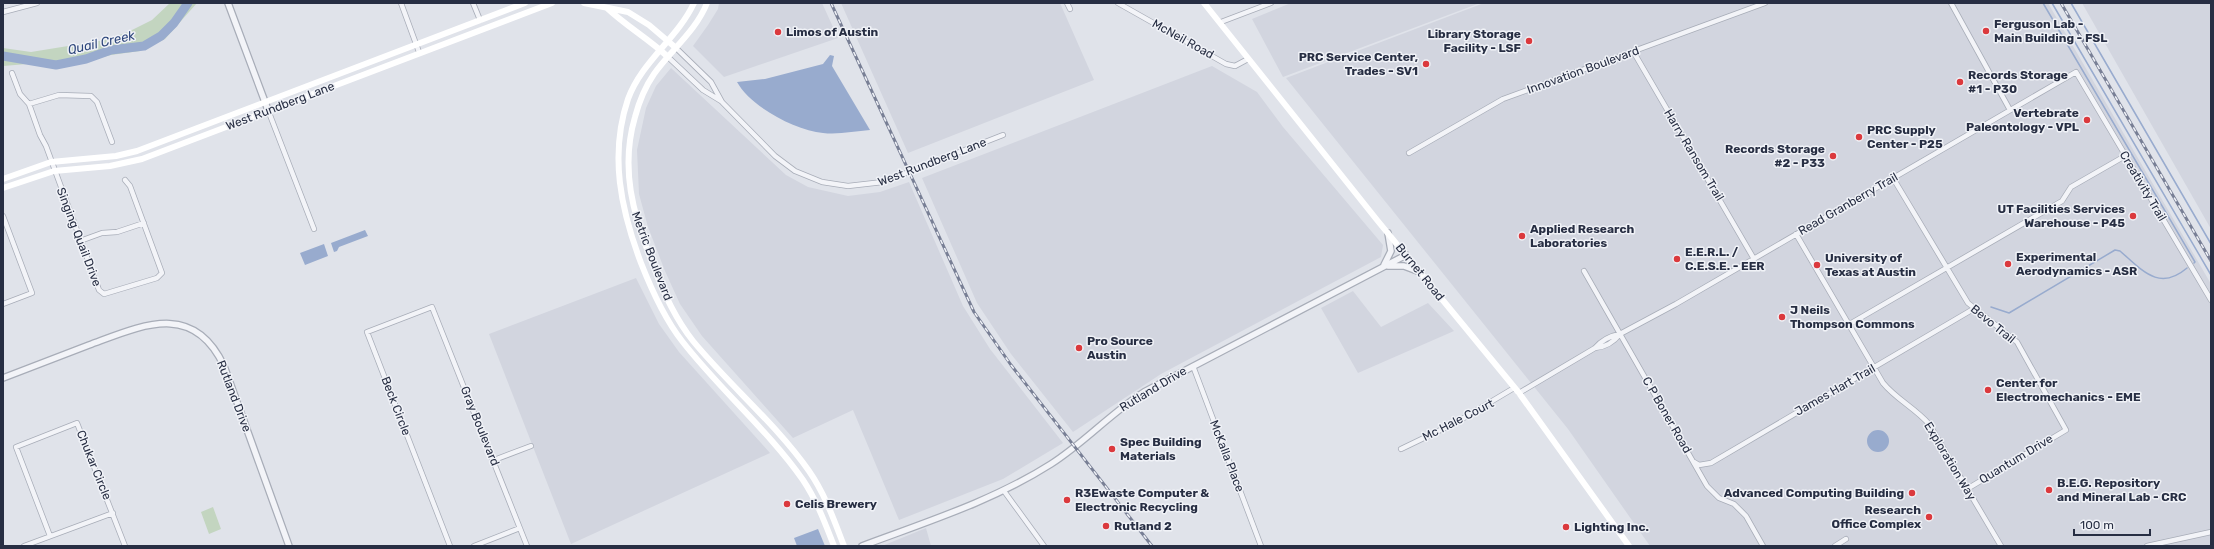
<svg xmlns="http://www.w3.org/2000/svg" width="2214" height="549" font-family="Rubik,sans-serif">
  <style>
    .built { fill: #d2d5df }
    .green { fill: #c3d5c0 }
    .water { fill: #98abce }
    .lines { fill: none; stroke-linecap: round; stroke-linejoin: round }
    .stream { stroke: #98abce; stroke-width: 1.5 }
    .river { stroke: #98abce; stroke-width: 9 }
    .minor-casing { stroke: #a8adb8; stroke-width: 6 }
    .tertiary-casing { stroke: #a8adb8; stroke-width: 8 }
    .minor { stroke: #f3f4f8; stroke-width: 4.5 }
    .tertiary { stroke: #f3f4f8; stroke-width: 5.5 }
    .secondary { stroke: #fff; stroke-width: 6 }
    .rail-casing { stroke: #787f95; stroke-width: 3 }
    .rail { stroke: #f0f2f7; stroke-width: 1.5; stroke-dasharray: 4.5; stroke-linecap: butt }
    .poi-dot { fill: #db393d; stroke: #f0f2f7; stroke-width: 1.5 }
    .labels { text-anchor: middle; stroke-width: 3; stroke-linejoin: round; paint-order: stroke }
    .poi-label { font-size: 12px; font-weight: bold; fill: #272e43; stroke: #f0f2f7; text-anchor: start }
    .street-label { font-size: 12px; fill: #272e43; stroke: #f0f2f7 }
    .water-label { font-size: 13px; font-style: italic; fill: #2d467b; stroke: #f0f2f7 }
  </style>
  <rect width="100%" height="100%" fill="#e0e3ea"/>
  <path class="built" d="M 719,3 L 822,3 L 838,38 L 724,77 L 693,46 L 708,25 L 718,9 Z
    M 841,3 L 1060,3 L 1094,80 L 908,153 Z
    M 1291,3 L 1480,3 L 1283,77 L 1252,19 Z
    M 1484,3 L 2048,3 L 2211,284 L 2211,546 L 1650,546 L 1568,429 L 1286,78 Z
    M 2082,3 L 2211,3 L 2211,229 Z
    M 1212,66 L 1257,92 L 1283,127 L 1383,245 L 1381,257 L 1161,374 L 1073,432 L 1011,354 L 977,303 L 922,178 Z
    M 671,68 L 786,175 L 808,187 L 848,196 L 880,192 L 909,182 L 963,306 L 990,349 L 1063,443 L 1003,479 L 899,520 L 853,410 L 793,438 L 702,336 L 680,304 L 665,271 L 648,227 L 639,194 L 637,150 L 646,108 L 656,86 Z
    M 636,278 L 659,324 L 679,352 L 770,453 L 571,544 L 489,334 Z
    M 1353,291 L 1381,327 L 1428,303 L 1454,331 L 1358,373 L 1321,308 Z
    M 926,528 L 931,546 L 882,546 Z"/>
  <path class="green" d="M 170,3 L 197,3 L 165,39 L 140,51 L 111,55 L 62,67 L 27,64 L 3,66 L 3,48 L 31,52 L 105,40 L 128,32 L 152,20 Z
    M 213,507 L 221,529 L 209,534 L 201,512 Z"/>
  <path class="water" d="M 830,55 L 834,56 L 832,66 L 870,130 C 855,131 838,135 823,133 C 795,130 751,107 737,82 L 765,79 L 823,64 Z
    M 365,230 L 368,236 L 339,247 L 337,251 L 334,252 L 331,243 Z
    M 324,244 L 328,256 L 305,265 L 300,253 Z
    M1867 441a11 11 0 1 1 22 0a11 11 0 1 1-22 0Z
    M 818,529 L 825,546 L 797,546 L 794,538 Z"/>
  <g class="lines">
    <path class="stream" d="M 2043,3 L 2195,262 L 2194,263
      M 2052,3 L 2211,275
      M 2071,3 L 2211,244
      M 1991,307 L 2009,313 L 2115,250 L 2120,251 C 2142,270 2159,292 2187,268"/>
    <path class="river" d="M 3,56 L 56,65 L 86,59 L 111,50 L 144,46 L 161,36 L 174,23 L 188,3"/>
    <defs>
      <path id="minor" d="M 401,3 L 419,52
        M 473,3 L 480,20
        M 1067,3 L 1070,9
        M 1118,3 L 1226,64 L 1235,66 L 1248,59
        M 1951,3 L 2010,110
        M 3,12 L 37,3
        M 1221,22 L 1271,3
        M 676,48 L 711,82 L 722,102 L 775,156 L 795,171 L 822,182 L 848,186 L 883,182 L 1003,135
        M 1633,51 L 1754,259
        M 668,57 L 703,90 L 721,101
        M 12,73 L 20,94 L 29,104 L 40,135 L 46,146 L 99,290 L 104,294 L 157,278 L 162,273 L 130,186 L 125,180
        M 29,104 L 59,95 L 91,96 L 97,102 L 112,142
        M 268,110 L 314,229
        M 1409,153 L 1503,99 L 1765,3
        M 1893,178 L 1968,303 L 2017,342 L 2066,430 L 1967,489
        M 3,216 L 32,293 L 3,304
        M 1796,234 L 1883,383 C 1896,399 1915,408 1929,424 L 2001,546
        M 80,241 L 102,233 L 117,232 L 144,223
        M 1584,271 L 1707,486 L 1719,498 L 1734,504 L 1746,516 L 1763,546
        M 1848,325 L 2062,201 L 2071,187 L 2125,156
        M 1595,348 C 1606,347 1613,343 1620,334
        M 1193,366 L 1261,546
        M 1519,393 L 1595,348 C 1602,340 1609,336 1620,334 L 1676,304 L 2076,72 L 2211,300
        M 1401,449 L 1457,422 L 1514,388
        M 494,460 L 531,446
        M 1694,462 L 1699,465 L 1711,463 L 1975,308
        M 1004,491 L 1044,546
        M 50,536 L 16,447 L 77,423 L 125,546
        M 24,546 L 113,513
        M 450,546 L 367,332 L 432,307 L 527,546
        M 474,546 L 520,528
        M 1835,546 L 1846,539
        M 2147,546 L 2211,532"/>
      <path id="tertiary" d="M 228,3 L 268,110
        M 1384,265 L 1391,251 L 1388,233
        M 1388,266 L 1404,266 L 1420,272
        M 3,378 C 32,367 61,356 89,345 C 141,326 193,300 224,366 L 289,546
        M 862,546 C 926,522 993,501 1051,464 C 1084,443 1111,413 1144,392 L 1406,255"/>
    </defs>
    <use href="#minor" class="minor-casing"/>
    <use href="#tertiary" class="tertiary-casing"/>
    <use href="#minor" class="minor"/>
    <use href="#tertiary" class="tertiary"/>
    <path class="secondary" d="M 584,3 L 628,12 L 649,25 L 676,48
      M 694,3 C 677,39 642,61 628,99 C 609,155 621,210 641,263 C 652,291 664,318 682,341 C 720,390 768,430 803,480 C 817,501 825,523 834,546
      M 707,3 C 696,31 671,50 654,74 C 645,87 639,102 635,117 C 620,168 633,215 652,262 C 662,290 674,317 693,341 C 730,386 776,424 809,471 C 825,494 834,520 844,546
      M 1204,3 L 1377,220 L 1519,393 L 1629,546
      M 607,8 C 626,26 649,39 668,57
      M 3,179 L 51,162 L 116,156 L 137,151 L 525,3
      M 3,188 L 54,171 L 110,166 L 142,159 L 552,3"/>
    <defs>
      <path id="rail" d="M 831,3 L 974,312 L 1011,365 L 1152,546
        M 2061,3 L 2211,261"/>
    </defs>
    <use href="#rail" class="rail-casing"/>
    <use href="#rail" class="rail"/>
  </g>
  <g class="poi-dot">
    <circle cx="1986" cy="31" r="4"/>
    <circle cx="778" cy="32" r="4"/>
    <circle cx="1529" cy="41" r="4"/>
    <circle cx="1426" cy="64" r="4"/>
    <circle cx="1960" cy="82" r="4"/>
    <circle cx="2087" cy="120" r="4"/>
    <circle cx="1859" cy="137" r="4"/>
    <circle cx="1833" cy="156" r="4"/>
    <circle cx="2133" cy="216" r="4"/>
    <circle cx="1522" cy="236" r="4"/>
    <circle cx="1677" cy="259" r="4"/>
    <circle cx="2008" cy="264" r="4"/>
    <circle cx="1817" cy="265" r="4"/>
    <circle cx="1782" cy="317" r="4"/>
    <circle cx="1079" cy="348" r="4"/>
    <circle cx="1988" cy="390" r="4"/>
    <circle cx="1112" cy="449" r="4"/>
    <circle cx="2049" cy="490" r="4"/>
    <circle cx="1912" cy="493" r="4"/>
    <circle cx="1067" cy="500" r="4"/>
    <circle cx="787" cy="504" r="4"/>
    <circle cx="1929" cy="517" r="4"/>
    <circle cx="1106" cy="526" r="4"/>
    <circle cx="1566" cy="527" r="4"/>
  </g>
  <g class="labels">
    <g class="poi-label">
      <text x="1994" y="28">Ferguson Lab -<tspan x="1994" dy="14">Main Building - FSL</tspan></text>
      <text x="786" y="36">Limos of Austin</text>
      <text x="1521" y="38" text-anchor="end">Library Storage<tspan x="1521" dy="14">Facility - LSF</tspan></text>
      <text x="1418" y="61" text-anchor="end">PRC Service Center,<tspan x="1418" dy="14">Trades - SV1</tspan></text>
      <text x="1968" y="79">Records Storage<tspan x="1968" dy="14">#1 - P30</tspan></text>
      <text x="2079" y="117" text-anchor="end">Vertebrate<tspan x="2079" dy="14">Paleontology - VPL</tspan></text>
      <text x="1867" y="134">PRC Supply<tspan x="1867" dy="14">Center - P25</tspan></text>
      <text x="1825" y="153" text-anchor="end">Records Storage<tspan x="1825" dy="14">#2 - P33</tspan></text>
      <text x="2125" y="213" text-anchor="end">UT Facilities Services<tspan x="2125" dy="14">Warehouse - P45</tspan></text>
      <text x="1530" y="233">Applied Research<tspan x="1530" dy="14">Laboratories</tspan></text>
      <text x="1685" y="256">E.E.R.L. /<tspan x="1685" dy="14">C.E.S.E. - EER</tspan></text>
      <text x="2016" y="261">Experimental<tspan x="2016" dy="14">Aerodynamics - ASR</tspan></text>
      <text x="1825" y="262">University of<tspan x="1825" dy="14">Texas at Austin</tspan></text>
      <text x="1790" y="314">J Neils<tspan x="1790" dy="14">Thompson Commons</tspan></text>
      <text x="1087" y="345">Pro Source<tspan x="1087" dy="14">Austin</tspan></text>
      <text x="1996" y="387">Center for<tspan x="1996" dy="14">Electromechanics - EME</tspan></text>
      <text x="1120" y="446">Spec Building<tspan x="1120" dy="14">Materials</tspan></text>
      <text x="2057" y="487">B.E.G. Repository<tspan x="2057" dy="14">and Mineral Lab - CRC</tspan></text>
      <text x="1075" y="497">R3Ewaste Computer &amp;<tspan x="1075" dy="14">Electronic Recycling</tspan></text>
      <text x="1904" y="497" text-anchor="end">Advanced Computing Building</text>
      <text x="795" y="508">Celis Brewery</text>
      <text x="1921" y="514" text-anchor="end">Research<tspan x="1921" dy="14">Office Complex</tspan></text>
      <text x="1114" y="530">Rutland 2</text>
      <text x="1574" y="531">Lighting Inc.</text>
    </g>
    <g class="street-label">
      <text transform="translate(1183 39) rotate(29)" y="4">McNeil Road</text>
      <text transform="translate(1583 70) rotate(-20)" y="4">Innovation Boulevard</text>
      <text transform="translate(280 106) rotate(-21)" y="4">West Rundberg Lane</text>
      <text transform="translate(1694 155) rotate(59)" y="4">Harry Ransom Trail</text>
      <text transform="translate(932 162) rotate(-21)" y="4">West Rundberg Lane</text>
      <text transform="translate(2143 186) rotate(59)" y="4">Creativity Trail</text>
      <text transform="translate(1848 204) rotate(-30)" y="4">Read Granberry Trail</text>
      <text transform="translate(79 237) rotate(69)" y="4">Singing Quail Drive</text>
      <text transform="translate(652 256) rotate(69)" y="4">Metric Boulevard</text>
      <text transform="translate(1420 272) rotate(51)" y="4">Burnet Road</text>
      <text transform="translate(1993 324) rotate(39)" y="4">Bevo Trail</text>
      <text transform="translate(1153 389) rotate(-31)" y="4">Rutland Drive</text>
      <text transform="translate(1835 390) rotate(-30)" y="4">James Hart Trail</text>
      <text transform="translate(234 396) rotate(69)" y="4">Rutland Drive</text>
      <text transform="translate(396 406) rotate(69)" y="4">Beck Circle</text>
      <text transform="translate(1667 415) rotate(60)" y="4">C P Boner Road</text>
      <text transform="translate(1458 420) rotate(-27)" y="4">Mc Hale Court</text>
      <text transform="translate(480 426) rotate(68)" y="4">Gray Boulevard</text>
      <text transform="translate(1227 456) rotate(69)" y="4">McKalla Place</text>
      <text transform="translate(2016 459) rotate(-31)" y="4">Quantum Drive</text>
      <text transform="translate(1950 461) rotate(59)" y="4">Exploration Way</text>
      <text transform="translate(94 465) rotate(68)" y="4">Chukar Circle</text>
    </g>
    <g class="water-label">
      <text transform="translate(101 42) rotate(-13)" y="5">Quail Creek</text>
    </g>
  </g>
  <rect width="2214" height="549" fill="none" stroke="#272e43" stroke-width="8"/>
  <path d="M2074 529v6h76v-6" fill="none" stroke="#272e43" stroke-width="2"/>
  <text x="2080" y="529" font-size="12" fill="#272e43" stroke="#f0f2f7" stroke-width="3" paint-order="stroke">100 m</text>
</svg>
